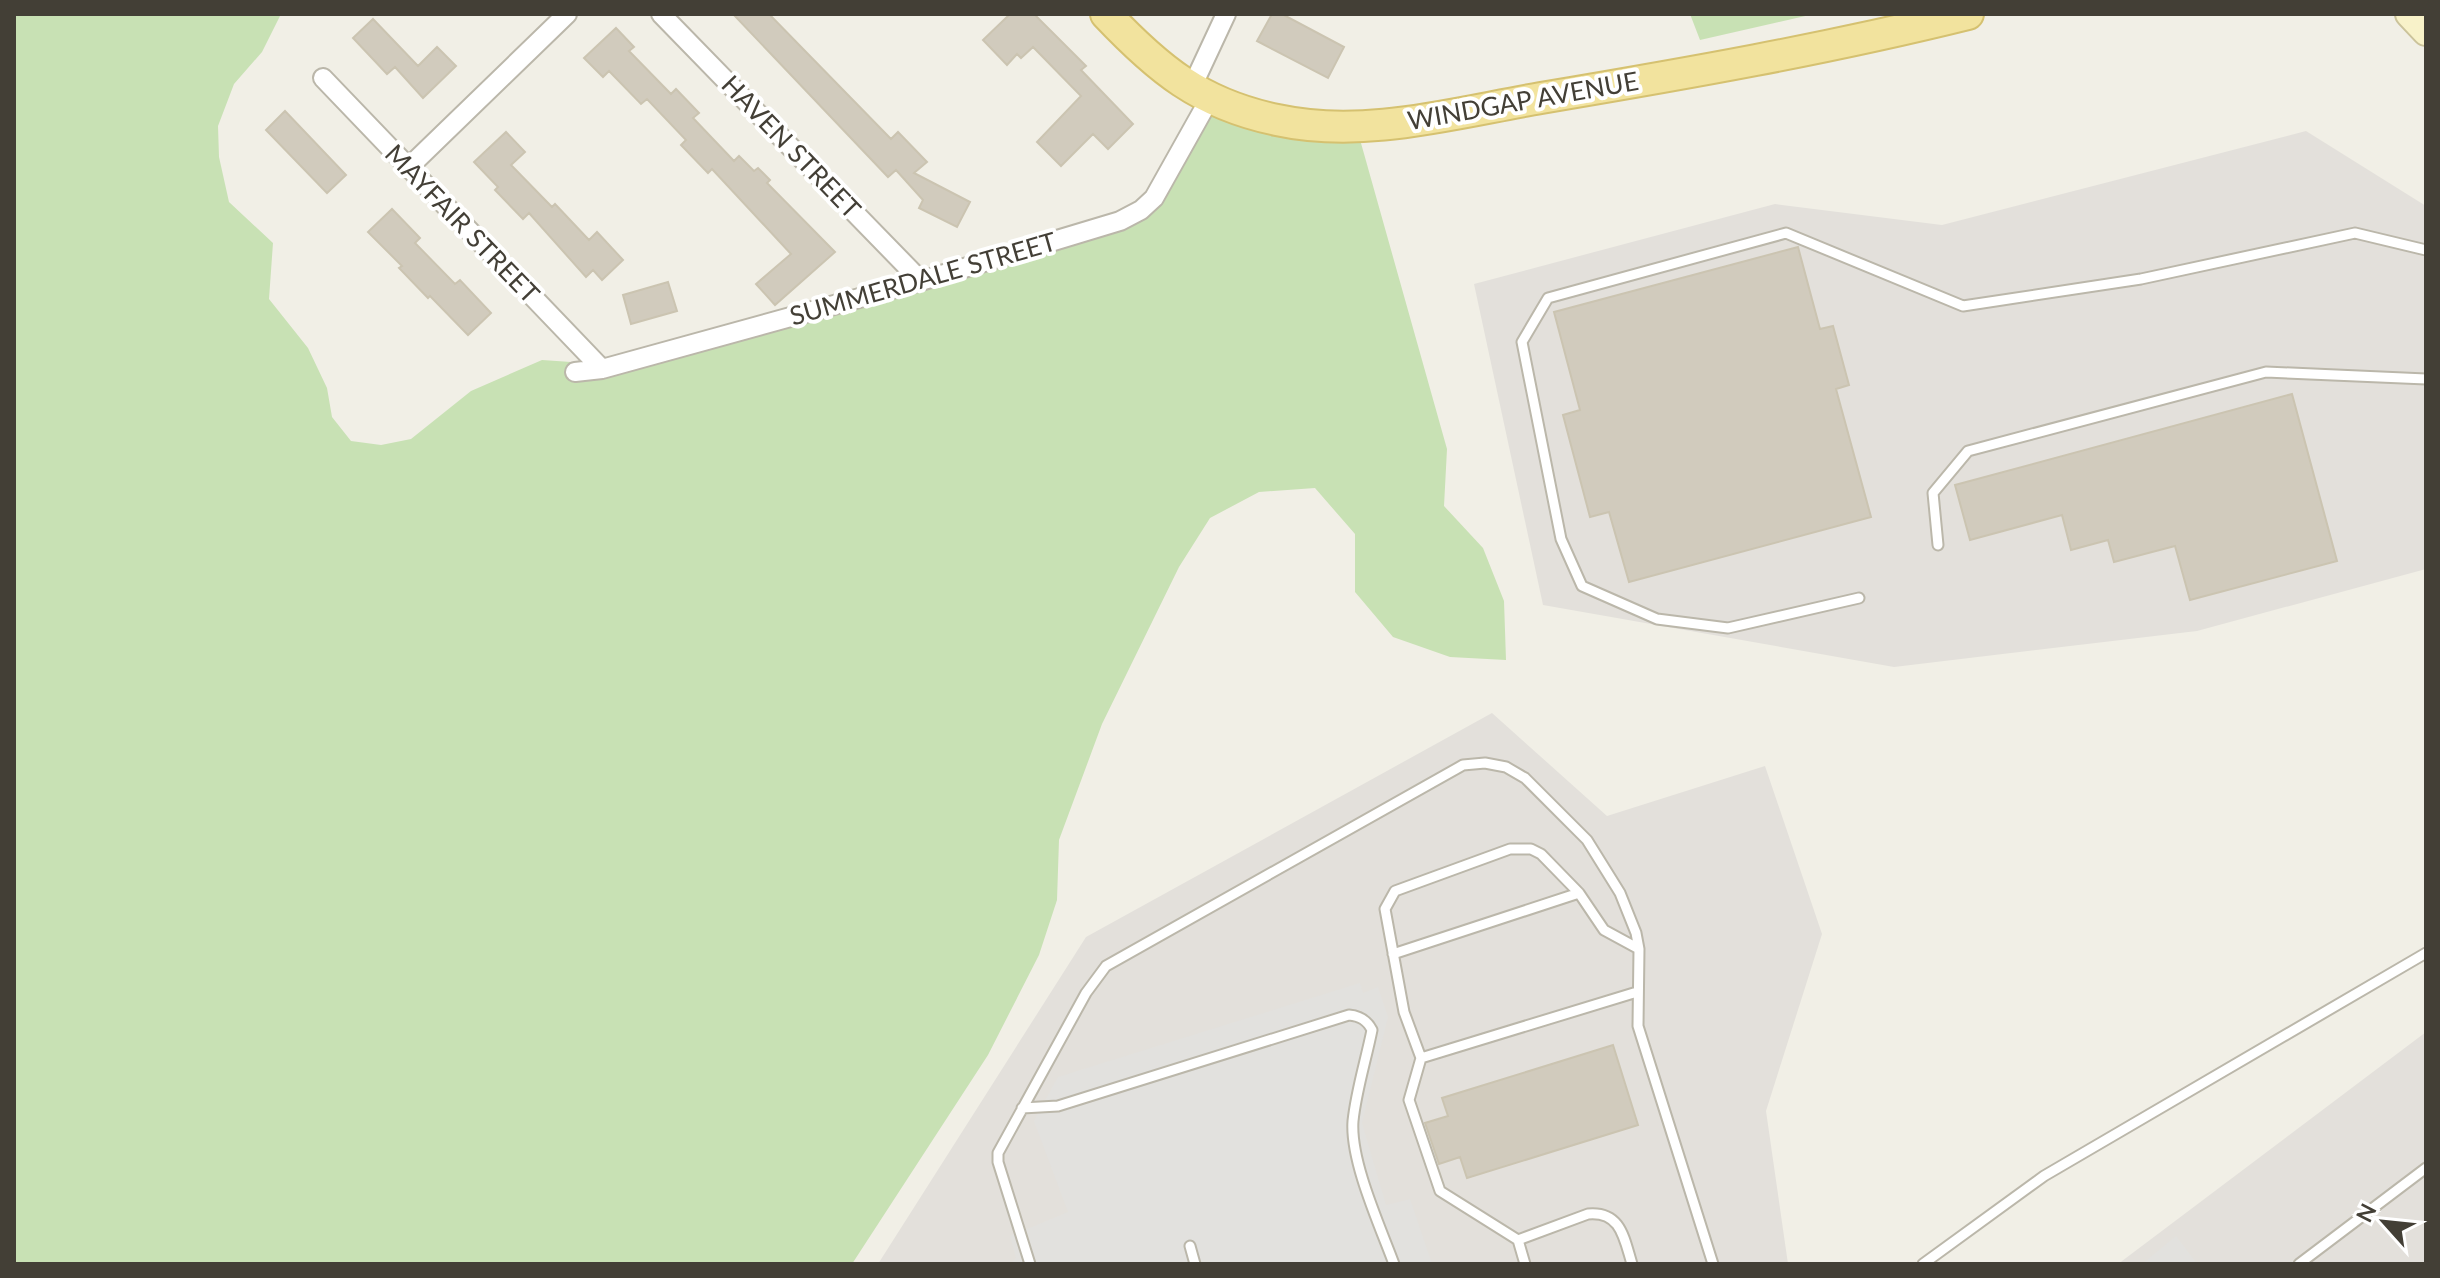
<svg xmlns="http://www.w3.org/2000/svg" width="2440" height="1278" font-family="Lato,sans-serif">
  <style>
    .industrial { fill: #e3e0db }
    .green { fill: #c8e1b4 }
    .parking { fill: #e2e1de }
    .building { fill: #d1cbbd; stroke: #cbc4b1; stroke-width: 2 }
    .lines { fill: none; stroke-linecap: round; stroke-linejoin: round }
    .lane-casing { stroke: #bbb7aa; stroke-width: 13 }
    .street-casing { stroke: #bbb7aa; stroke-width: 22 }
    .secondary-casing { stroke: #cbc39b; stroke-width: 30 }
    .primary-casing { stroke: #d5c170; stroke-width: 34 }
    .lane { stroke: #fff; stroke-width: 9 }
    .street { stroke: #fff; stroke-width: 18 }
    .secondary { stroke: #f8f2c9; stroke-width: 26 }
    .primary { stroke: #f2e39e; stroke-width: 30 }
    .labels { text-anchor: middle; stroke-width: 8; stroke-linejoin: round; paint-order: stroke }
    .street-label { font-size: 26px; fill: #433f36; stroke: #fff }
  </style>
  <rect width="100%" height="100%" fill="#f1efe6"/>
  <path class="industrial" d="M 2306,131 L 2426,206 L 2426,569 L 2197,631 L 1894,667 L 1543,605 L 1474,284 L 1775,204 L 1942,225 Z
    M 1492,713 L 1607,816 L 1765,766 L 1822,934 L 1766,1111 L 1788,1264 L 878,1264 L 1086,937 Z
    M 2426,1032 L 2426,1264 L 2119,1264 L 2122,1261 Z"/>
  <path class="green" d="M 14,14 L 281,14 L 262,52 L 234,84 L 218,126 L 219,157 L 229,202 L 273,243 L 269,299 L 308,348 L 327,388 L 332,417 L 351,441 L 381,445 L 411,439 L 471,391 L 542,360 L 571,362 L 595,379 L 1118,229 L 1214,107 L 1359,136 L 1447,449 L 1444,506 L 1483,548 L 1504,601 L 1506,660 L 1450,657 L 1393,637 L 1355,592 L 1355,534 L 1315,488 L 1259,492 L 1210,518 L 1179,567 L 1102,724 L 1059,840 L 1057,900 L 1039,955 L 988,1055 L 852,1264 L 14,1264 Z
    M 1690,14 L 1814,14 L 1700,40 Z"/>
  <path class="parking" d="M 1360,983 L 1363,993 L 1378,987 L 1388,1017 L 1362,1123 L 1386,1205 L 1410,1199 L 1432,1264 L 1203,1264 L 1202,1261 L 1192,1264 L 1010,1264 L 1016,1258 L 1010,1236 L 1068,1212 L 1034,1121 L 1058,1077 Z
    M 2176,1236 L 2197,1264 L 2142,1264 Z"/>
  <path class="building" d="M 733,14 L 769,14 L 891,139 L 898,132 L 927,162 L 914,173 L 970,202 L 957,227 L 919,208 L 923,200 L 896,170 L 888,177 Z
    M 1010,14 L 1034,14 L 1086,66 L 1081,70 L 1133,124 L 1108,149 L 1093,134 L 1061,166 L 1037,142 L 1081,96 L 1033,47 L 1021,58 L 1017,54 L 1007,65 L 983,40 Z
    M 1272,14 L 1282,14 L 1344,47 L 1328,78 L 1257,41 Z
    M 373,19 L 418,66 L 437,47 L 456,66 L 423,98 L 395,67 L 387,74 L 353,38 Z
    M 616,28 L 634,47 L 629,51 L 671,94 L 676,89 L 699,113 L 693,118 L 734,161 L 739,156 L 754,171 L 758,168 L 770,180 L 767,183 L 835,252 L 775,305 L 756,284 L 791,254 L 712,169 L 708,173 L 681,145 L 686,140 L 647,99 L 641,104 L 609,71 L 603,77 L 584,58 Z
    M 285,111 L 346,175 L 327,193 L 266,130 Z
    M 506,132 L 525,152 L 511,165 L 552,207 L 555,204 L 589,240 L 597,232 L 623,260 L 602,280 L 593,270 L 586,277 L 529,213 L 523,219 L 495,190 L 498,187 L 474,162 Z
    M 392,209 L 420,238 L 415,243 L 455,284 L 460,280 L 491,313 L 468,335 L 430,296 L 428,298 L 399,268 L 402,266 L 368,232 Z
    M 1798,247 L 1820,329 L 1833,326 L 1849,385 L 1836,389 L 1871,517 L 1629,582 L 1609,512 L 1590,517 L 1563,415 L 1580,410 L 1554,312 Z
    M 668,282 L 677,311 L 631,324 L 623,295 Z
    M 2292,394 L 2337,561 L 2190,600 L 2175,546 L 2114,562 L 2108,540 L 2071,550 L 2062,515 L 1970,540 L 1955,485 Z
    M 1613,1045 L 1638,1125 L 1467,1178 L 1460,1157 L 1439,1164 L 1425,1123 L 1448,1116 L 1442,1098 Z"/>
  <g class="lines">
    <defs>
      <path id="lane" d="M 1938,545 L 1933,493 L 1968,451 L 2266,372 L 2426,379
        M 1859,598 L 1728,628 L 1657,619 L 1582,586 L 1561,539 L 1522,342 L 1548,298 L 1786,233 L 1963,306 L 2141,279 L 2355,233 L 2426,250
        M 1393,954 L 1579,893
        M 1421,1058 L 1404,1012 L 1385,909 L 1395,891 L 1510,849 L 1531,849 L 1541,854 L 1579,893 L 1604,930 L 1639,949
        M 1022,1108 L 1058,1106 L 1349,1015 C 1360,1016 1367,1020 1372,1030 C 1366,1060 1356,1091 1353,1121 C 1350,1161 1380,1226 1394,1264
        M 1518,1240 L 1588,1214 C 1621,1211 1624,1238 1632,1264
        M 1190,1246 L 1195,1264
        M 1030,1264 L 998,1162 L 998,1153 L 1086,993 L 1106,966 L 1463,765 L 1485,763 L 1506,767 L 1525,778 L 1587,840 L 1620,893 L 1636,933 L 1639,949 L 1638,1026 L 1713,1264
        M 1525,1264 L 1518,1240 L 1440,1191 L 1409,1100 L 1421,1058 L 1637,992
        M 1923,1264 L 2044,1176 L 2426,953
        M 2299,1264 L 2426,1168"/>
      <path id="street" d="M 661,14 L 921,281
        M 323,78 L 602,369
        M 1191,89 L 1226,14
        M 408,168 L 567,14
        M 575,372 L 602,369 L 921,281 L 1120,221 L 1141,210 L 1154,198 L 1210,98"/>
      <path id="secondary" d="M 2409,14 L 2426,32"/>
      <path id="primary" d="M 1106,14 C 1158,69 1200,104 1277,120 C 1364,139 1454,113 1541,98 C 1684,74 1827,49 1968,14"/>
    </defs>
    <use href="#lane" class="lane-casing"/>
    <use href="#street" class="street-casing"/>
    <use href="#secondary" class="secondary-casing"/>
    <use href="#primary" class="primary-casing"/>
    <use href="#lane" class="lane"/>
    <use href="#street" class="street"/>
    <use href="#secondary" class="secondary"/>
    <use href="#primary" class="primary"/>
  </g>
  <g class="labels">
    <g class="street-label">
      <text transform="translate(1523 101) rotate(-10)" y="9">WINDGAP AVENUE</text>
      <text transform="translate(791 147) rotate(46)" y="9">HAVEN STREET</text>
      <text transform="translate(462 224) rotate(46)" y="9">MAYFAIR STREET</text>
      <text transform="translate(923 279) rotate(-16)" y="9">SUMMERDALE STREET</text>
    </g>
  </g>
  <rect width="2440" height="1278" fill="none" stroke="#433f36" stroke-width="32"/>
  <g transform="translate(2384 1222) rotate(297)" stroke="#ffffff" stroke-width="6" paint-order="stroke">
  <path d="M0-6L14 30L0 20L-14 30Z" fill="#433f36"/>
  <text y="-12" font-size="22" font-weight="bold" text-anchor="middle" fill="#433f36">N</text>
  </g>
</svg>
